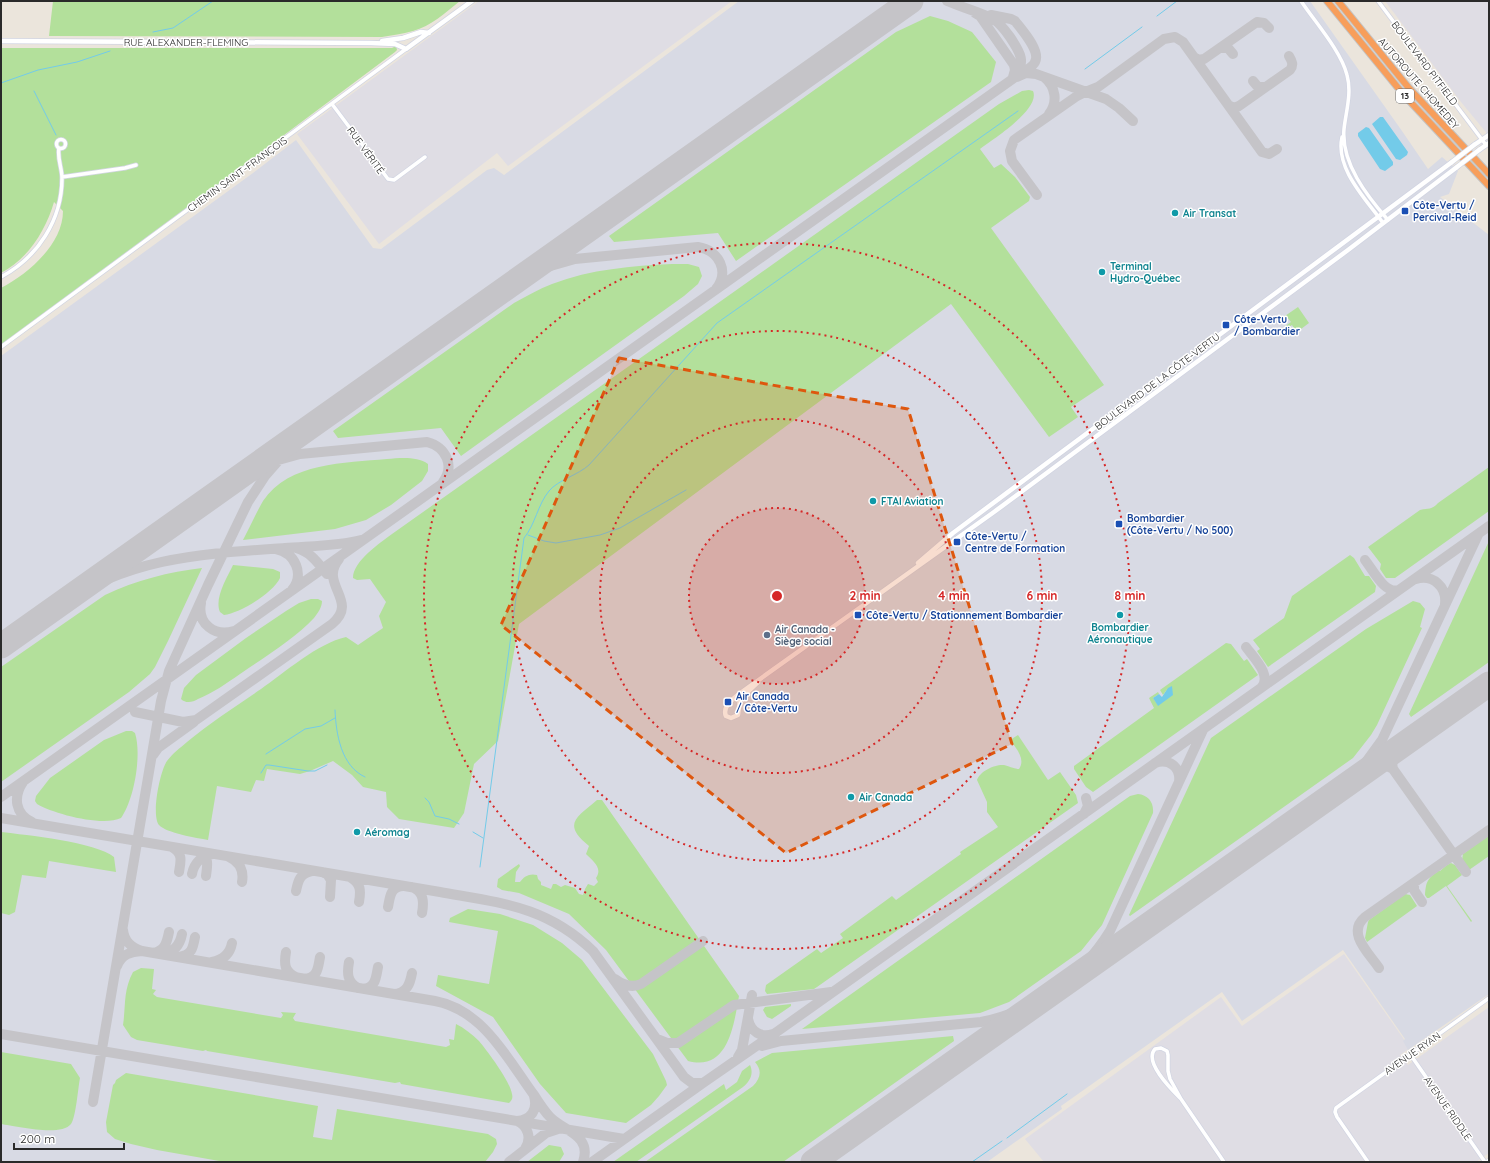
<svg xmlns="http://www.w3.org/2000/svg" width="1490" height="1163" font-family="Quicksand,sans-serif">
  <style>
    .industrial { fill: #dfdde4 }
    .airport { fill: #d8dae4 }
    .green { fill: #b3e09b }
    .water { fill: #73cbe9 }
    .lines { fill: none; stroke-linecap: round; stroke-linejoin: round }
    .stream { stroke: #73cbe9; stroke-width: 1 }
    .taxiway { stroke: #c5c4c8; stroke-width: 10 }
    .runway { stroke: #c5c4c8; stroke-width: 25 }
    .minor-casing { stroke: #d2d5e2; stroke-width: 5 }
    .tertiary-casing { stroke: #d2d5e2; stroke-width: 6 }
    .secondary-casing { stroke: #d2d5e2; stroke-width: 6 }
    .motorway-casing { stroke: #c3c3c3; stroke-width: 8 }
    .minor { stroke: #fff; stroke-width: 3.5 }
    .tertiary { stroke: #fff; stroke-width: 4.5 }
    .secondary { stroke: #fff; stroke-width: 5 }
    .motorway { stroke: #f79e5b; stroke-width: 6 }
    .tertiary-bridge-casing { stroke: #d2d5e2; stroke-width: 6; stroke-linecap: butt }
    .tertiary-bridge { stroke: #fff; stroke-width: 4.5 }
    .marked { fill: #de570e; fill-opacity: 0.2; stroke: #de570e; stroke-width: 3; stroke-dasharray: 8 5; stroke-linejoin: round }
    .ring { fill: none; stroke: #d62828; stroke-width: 2; stroke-dasharray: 2 4 }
    .transit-dot { fill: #1a4fb4; stroke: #fff; stroke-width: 1.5 }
    .culture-dot { fill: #0f9aa8; stroke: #fff; stroke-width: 1.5 }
    .service-dot { fill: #5c6f8a; stroke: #fff; stroke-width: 1.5 }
    .labels { text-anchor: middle; stroke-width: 3; stroke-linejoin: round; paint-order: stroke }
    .shield { fill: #fff; stroke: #6a6a6a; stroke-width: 1 }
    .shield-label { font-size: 9px; font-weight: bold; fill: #2a2a2a }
    .street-label { font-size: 10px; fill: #2a2a2a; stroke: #fff }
    .transit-label { font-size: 10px; font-weight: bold; fill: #164399; stroke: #fff; text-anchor: start }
    .culture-label { font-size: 10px; font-weight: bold; fill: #0d838f; stroke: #fff; text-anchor: start }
    .service-label { font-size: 10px; font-weight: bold; fill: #4e5e75; stroke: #fff; text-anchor: start }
    .centre { fill: #d62828; stroke: #fff; stroke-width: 2 }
    .ring-label { font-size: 12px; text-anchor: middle; font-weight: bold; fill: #d62828; stroke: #fff; stroke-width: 3; stroke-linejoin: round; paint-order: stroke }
  </style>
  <rect width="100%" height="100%" fill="#ebe5dc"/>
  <path class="industrial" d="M 479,1 L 732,1 L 508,166 L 497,153 L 379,244 L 297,134 Z
    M 1385,1 L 1489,1 L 1489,136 L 1461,102 Z
    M 1344,954 L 1410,1048 L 1400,1055 L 1408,1065 L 1489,1007 L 1489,1153 L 1476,1162 L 1044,1162 L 1025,1139 L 1221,997 L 1242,1026 Z"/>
  <path class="airport" d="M 739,1 L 1310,1 L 1402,131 L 1428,169 L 1442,157 L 1458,171 L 1449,194 L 1440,197 L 1489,235 L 1489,994 L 1408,1050 L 1403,1041 L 1405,1039 L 1343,950 L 1242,1021 L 1222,992 L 1061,1106 L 1062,1109 L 987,1162 L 1,1162 L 1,356 L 253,173 L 296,140 L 373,248 L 381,249 L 487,170 L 494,168 L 504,175 Z"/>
  <path class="green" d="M 53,1 L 460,1 C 445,13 431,26 413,31 C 402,34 392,35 382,37 L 49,36 Z
    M 930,16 L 948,21 L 972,32 L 996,62 L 991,82 L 736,261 L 718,233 L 614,242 L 609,236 L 896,32 Z
    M 396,46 L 397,50 L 395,52 L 1,347 L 1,288 C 28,274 63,244 63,211 L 54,202 C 46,230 28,259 1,273 L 1,48 L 392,48 Z
    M 1029,90 L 1033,91 C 1041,109 992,140 980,149 L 994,168 L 1001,164 L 1015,177 L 1030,197 L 1029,201 L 991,228 L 1104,385 L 1071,407 L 1078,417 L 1049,437 L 951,304 L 519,624 L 498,741 L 474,764 L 464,813 L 454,828 L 399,819 L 387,807 L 386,792 L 363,787 L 352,775 L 333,761 L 310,771 L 300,774 L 267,769 L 264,781 L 256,780 L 251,792 L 217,786 L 208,840 C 197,838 166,833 159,825 C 151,815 160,771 167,761 C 173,753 180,748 187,742 C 210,723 236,706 261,689 C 284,673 318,643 346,637 L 358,645 L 383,628 L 379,616 L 386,602 L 370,579 L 357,580 L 353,578 C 353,561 380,543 392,534 L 999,104 L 1022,91 Z
    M 672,264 L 688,264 L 699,267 L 702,276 L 698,284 L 684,296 L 461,456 L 441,428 L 338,438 L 333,431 L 514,303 C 527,296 539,289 552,284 C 591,269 632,266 672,264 Z
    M 1298,307 L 1309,323 L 1301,329 L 1298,329 L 1295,330 L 1292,325 L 1286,329 L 1284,327 L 1291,322 L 1287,317 L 1283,319 L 1282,318 Z
    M 387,459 C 400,458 417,456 428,464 L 428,471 L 422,481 L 391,505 L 366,520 L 335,529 L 243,540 C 250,527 256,513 263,501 C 289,462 345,463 387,459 Z
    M 1489,467 L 1489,511 L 1395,578 L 1386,578 L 1380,569 L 1381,564 L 1368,547 L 1420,510 C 1428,508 1432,510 1438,503 Z
    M 1489,541 L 1489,662 L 1411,717 L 1409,714 Z
    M 1350,555 L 1354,558 L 1365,576 L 1369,576 L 1376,586 L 1375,592 L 1268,667 L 1257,651 L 1260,649 L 1253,640 L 1284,618 L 1292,596 Z
    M 233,565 L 273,569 L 280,572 L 280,578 C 273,593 240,613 224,615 L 220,612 C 214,598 227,578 233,565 Z
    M 202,568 L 168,641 L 155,667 L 150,674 L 129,692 L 1,782 L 1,667 L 105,595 C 136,580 169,572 202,568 Z
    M 311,599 L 318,599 L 322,601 C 322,607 318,613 314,618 C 297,637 262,659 240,674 C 227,683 213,693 198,699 C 193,702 186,704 181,699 L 184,688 L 196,675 L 246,638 L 286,611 L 299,603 Z
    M 1413,601 L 1420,603 L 1425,609 L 1420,627 L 1422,628 L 1377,725 L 1371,735 L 1353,758 L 1130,916 L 1129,915 L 1211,738 L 1366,629 Z
    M 1226,643 L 1231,644 L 1244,661 L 1247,659 L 1258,675 L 1093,792 L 1086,787 L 1074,769 L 1074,766 L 1154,708 L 1149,698 L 1158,692 L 1159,694 L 1153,698 L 1158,705 L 1168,688 L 1163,695 L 1160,690 Z
    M 126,731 L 132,731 L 135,733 C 142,755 134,800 121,818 C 103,827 54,814 37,804 L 35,801 L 36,796 L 50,778 L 104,740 Z
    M 1018,735 L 1048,780 L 1060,772 L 1076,795 L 1078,803 L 817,987 L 814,989 L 767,994 L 765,991 L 766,985 L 817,949 L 821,953 L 843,938 L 840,934 L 892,896 L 896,900 L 961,854 L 960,852 L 998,827 L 987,812 L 987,802 L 977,780 C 980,771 995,764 1004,765 C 1009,766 1014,769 1019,769 C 1026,759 1016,748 1010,740 Z
    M 1138,794 C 1148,795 1154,802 1153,813 L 1102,925 L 1081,951 L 1009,1002 L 980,1013 L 802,1029 L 1120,803 L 1130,796 Z
    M 597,800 L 602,800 L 739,996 C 734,1023 729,1072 688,1061 L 606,950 L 569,914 L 519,893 L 502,890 L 497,887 L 498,879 L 519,864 L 520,866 L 516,872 L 515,882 L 520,882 C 524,876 530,873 537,875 L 538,879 L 541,882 L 541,885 L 551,889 L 553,884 L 556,884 L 561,887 L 565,885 L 575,888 L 579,894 L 583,895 L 585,889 L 588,884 L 594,886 L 598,882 L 596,878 C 603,868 593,861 586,854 L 589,846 C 562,824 576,818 597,800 Z
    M 1,832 C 26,835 96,842 114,857 L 116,872 L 49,861 L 46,878 L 22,875 L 15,912 L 9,915 L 1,913 Z
    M 1489,835 L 1489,856 L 1469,870 L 1462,860 L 1463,854 Z
    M 1451,863 L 1455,865 L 1462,875 L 1447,886 L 1472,921 L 1471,922 L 1446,886 L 1429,898 L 1427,898 L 1425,895 C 1426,882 1427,879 1438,871 L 1440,871 L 1447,865 Z
    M 1405,894 L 1410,895 L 1417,906 L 1367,942 L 1365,938 L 1368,922 L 1369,920 Z
    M 468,909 L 500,914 L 533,925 L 562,943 L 582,960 L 653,1054 L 666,1081 L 667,1085 L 659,1096 L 651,1105 L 626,1123 L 566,1113 L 540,1084 L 493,1017 L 436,986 L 438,975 L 489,984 L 498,931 L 449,922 L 450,918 Z
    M 141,968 L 154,969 L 152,989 L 156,990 L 153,994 L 157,997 L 281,1018 L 283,1015 L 281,1012 L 296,1013 L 293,1018 L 295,1021 L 446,1047 L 450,1045 L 449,1039 L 454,1040 L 456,1024 C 464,1028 472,1034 479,1041 C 488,1052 510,1081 512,1094 C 513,1098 512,1100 509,1103 L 401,1084 L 400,1082 L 395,1083 L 207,1051 L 206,1050 L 203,1051 L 137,1040 L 131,1037 L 123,1025 C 126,1005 123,991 133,972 Z
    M 791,1004 L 791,1006 L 772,1019 L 767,1017 L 763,1010 L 765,1007 Z
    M 953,1036 L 954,1041 L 783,1162 L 645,1162 L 753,1086 C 761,1078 762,1070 755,1062 L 772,1053 Z
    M 1,1052 L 71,1064 L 80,1078 C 78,1088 76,1117 71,1124 C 61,1137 15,1126 1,1124 Z
    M 750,1065 C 754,1074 750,1081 743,1087 L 636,1162 L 613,1162 L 724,1084 L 726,1090 L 737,1082 L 742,1071 Z
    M 126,1073 L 318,1106 L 313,1137 L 332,1140 L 337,1109 L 488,1134 L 496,1139 L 497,1144 L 493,1152 L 485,1162 L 225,1162 L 157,1150 L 131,1144 L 115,1139 L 107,1132 L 106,1122 L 113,1085 L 115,1083 L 116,1080 Z
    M 549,1145 L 561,1147 L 564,1154 L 559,1162 L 527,1162 Z"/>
  <path class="water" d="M 1380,117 L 1383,117 L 1408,152 L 1407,155 L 1400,160 L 1396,159 L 1372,124 Z
    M 1366,127 L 1369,128 L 1393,162 L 1393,165 L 1385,171 L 1380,169 L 1358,136 L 1358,133 Z
    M 1172,686 L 1173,695 L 1158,706 L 1153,698 L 1159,694 L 1162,697 L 1168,688 Z"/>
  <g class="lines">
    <path class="stream" d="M 1157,16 L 1177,1
      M 153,32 L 173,28 L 213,1
      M 1085,69 L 1142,27
      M 1,83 L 38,70 L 77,62 L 110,51
      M 34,91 L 56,135
      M 528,535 L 544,541 L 556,543 L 600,535 L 620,528 L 686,490
      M 335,710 C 336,734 341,766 365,777
      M 266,754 L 305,729 L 321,726 L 335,718
      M 261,773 L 266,765 L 269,765 L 308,771 L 315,771 L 327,765
      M 425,798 L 429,802 L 435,816 L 449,819 L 459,824
      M 473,832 L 483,838
      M 480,867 L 524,538 C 535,525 538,504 549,491 C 558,480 578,475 589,465 L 717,323 L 1018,111
      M 1007,1138 L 1067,1094
      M 972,1162 L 1002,1141"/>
    <path class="taxiway" d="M 975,13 L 980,16 L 1014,65 L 1015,70 L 1013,77
      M 991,15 L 1011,19 L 1015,21 C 1022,30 1041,51 1035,62 C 1033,67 1026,70 1021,74
      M 1221,48 L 1228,48 L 1233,54
      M 1194,57 L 1198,60 L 1204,59 L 1257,22 L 1264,23 L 1269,28
      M 1017,77 L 1026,73 L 1036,74 L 1106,99 L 1119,108 L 1133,121
      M 1044,77 C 1056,87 1058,102 1049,114
      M 1253,81 L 1258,87 L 1266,87
      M 1083,93 L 1098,87 L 1164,39 L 1175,37 L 1183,42 L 1262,152 L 1269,154 L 1277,149
      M 1228,105 L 1234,108 L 1239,106 L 1290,70 C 1294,65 1292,61 1289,56
      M 1037,195 L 1012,161 L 1010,151 L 1014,140 L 1077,96 L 1083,93 L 1090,93
      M 512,283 L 540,269 L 575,259 L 698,247 C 719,250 730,272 716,289
      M 236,479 L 264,464 L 300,454 L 427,442 C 446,447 455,466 443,482
      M 296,548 C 311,552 318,563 327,574
      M 276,549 C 295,553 305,574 292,590
      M 1365,560 C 1373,570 1385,595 1399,590
      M 1416,579 C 1433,574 1447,587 1445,604
      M 201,603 C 197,624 215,637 234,631
      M 58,606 C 130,557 201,554 285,548 C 309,546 339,546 361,540
      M 1246,647 C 1253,657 1273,676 1261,688
      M 135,712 L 183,722 L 196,720 L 332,624 C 360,601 318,584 339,559
      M 1399,747 C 1393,754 1391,760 1393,769 L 1466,872
      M 153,755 L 158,748 L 194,722
      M 1155,763 C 1169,758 1181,767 1179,782
      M 1372,767 C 1380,763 1386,765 1393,769
      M 23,782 C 13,797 15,814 32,822
      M 1,797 L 1014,78 C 1027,62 1020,52 1010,37 C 1005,30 1000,23 993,19 C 980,12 961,7 947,1
      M 1084,814 L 1088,806 L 1086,798
      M 1,818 L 440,892 C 501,903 546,906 593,951 L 684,1077 L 692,1083 L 703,1083
      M 1300,818 L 1350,779 L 1366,762 L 1382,740 L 1478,535
      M 172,847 C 183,853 181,861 179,872
      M 200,852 C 210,858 207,866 206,876
      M 229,857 C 240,862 244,871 242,882
      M 322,872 L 327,874 L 331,880 L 330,897
      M 192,874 C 194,863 202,855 213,854
      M 350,877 C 361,883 361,891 359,902
      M 1414,883 L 1414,890 L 1422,902
      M 412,887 C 424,892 424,902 422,913
      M 296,891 C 298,881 300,873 312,871
      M 388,907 C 390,897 390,887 403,886
      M 123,930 C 124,941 132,948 142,951 L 435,1001 C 483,1010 507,1058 534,1095 C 539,1103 544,1111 550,1117 C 565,1132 592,1135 583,1162
      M 286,952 C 284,963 284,972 296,977
      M 153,953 C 165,951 167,942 169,932
      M 163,954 C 174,952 180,945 182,934
      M 179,957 C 192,955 193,948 195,937
      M 212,962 C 223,960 230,954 232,943
      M 349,962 C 347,973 347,982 358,988
      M 117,966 C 122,954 130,952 142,951
      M 1379,968 C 1369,953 1346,933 1365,917 L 1489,830
      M 305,979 C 318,977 318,968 320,957
      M 615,979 C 623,985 632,988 641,984 L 703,941
      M 364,989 C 376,987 376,977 378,967
      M 394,994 C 407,993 410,984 412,973
      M 748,1019 C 751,1032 761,1038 773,1034
      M 1,1034 L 624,1139
      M 657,1039 L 667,1043 L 678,1043 L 734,1005 L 831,992
      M 762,1046 L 781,1041 L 981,1022 C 1035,1011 1081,978 1110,931 L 1203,730
      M 738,1057 L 742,1050 L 752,995
      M 93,1102 L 161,701 L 169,671 L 208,585 L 248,502 L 265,476 L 286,452 L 301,436 L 325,416
      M 517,1121 C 528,1126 532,1138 525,1149
      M 517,1121 C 531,1120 538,1110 534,1096
      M 509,1162 L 546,1133 L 558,1129
      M 592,1162 L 703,1083 L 778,1031 L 1489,526"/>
    <path class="runway" d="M 1,646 L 911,1
      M 813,1162 L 1489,684"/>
    <defs>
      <path id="minor" d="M 1301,1 C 1315,22 1341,51 1347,75 C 1352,93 1346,111 1344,129 C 1341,163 1367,196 1388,220
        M 1378,1 L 1486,145
        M 332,104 L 388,179 L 394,180 L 425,157
        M 1342,137 C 1335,169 1366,199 1383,223
        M56.5 144a4.5 4.5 0 1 1 9 0a4.5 4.5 0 1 1-9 0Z
        M 62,177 L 125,168 L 136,165
        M 1,277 C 38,257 62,220 62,178 C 62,168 57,158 59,148
        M 1,347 L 406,49
        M 1410,1054 L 1485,1162
        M 1181,1099 C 1172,1090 1143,1062 1155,1049 L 1161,1048 L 1167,1051 L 1168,1055 L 1168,1071 L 1170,1079 L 1181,1099 L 1224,1162
        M 1368,1162 L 1337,1117 L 1335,1112 L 1336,1108 L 1489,998"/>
      <path id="tertiary" d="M 1,41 L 371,43 L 395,44 L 406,49 L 472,1
        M 382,41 L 403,38 L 421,32 L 429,33
        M 1474,145 L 1489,135
        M 1479,150 L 1489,143
        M 918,563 L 953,533 L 1051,460 L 1452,162
        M 758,682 L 740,699 L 738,715 L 731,718 L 726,716 C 722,707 732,700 739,694 C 824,634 909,572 994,512 L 1348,250 L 1457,167"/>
      <path id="secondary" d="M 1488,1162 L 1489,1161"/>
      <path id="motorway" d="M 1327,1 L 1403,94 L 1489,186
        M 1338,1 L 1408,87 L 1489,174"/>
    </defs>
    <use href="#minor" class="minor-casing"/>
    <use href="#tertiary" class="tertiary-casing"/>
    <use href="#secondary" class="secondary-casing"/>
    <use href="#motorway" class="motorway-casing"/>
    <use href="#minor" class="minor"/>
    <use href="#tertiary" class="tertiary"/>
    <use href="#secondary" class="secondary"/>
    <use href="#motorway" class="motorway"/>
    <defs>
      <path id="tertiary-bridge" d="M 1452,162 L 1474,145
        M 1457,167 L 1479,150"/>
    </defs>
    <use href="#tertiary-bridge" class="tertiary-bridge-casing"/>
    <use href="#tertiary-bridge" class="tertiary-bridge"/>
  </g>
  <path class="marked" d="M 619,358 L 908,409 L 1012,744 L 786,853 L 501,625 Z"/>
  <circle cx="777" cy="596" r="88" fill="#d62828" fill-opacity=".12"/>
  <g class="ring">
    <circle cx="777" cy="596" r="88"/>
    <circle cx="777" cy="596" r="177"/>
    <circle cx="777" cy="596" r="265"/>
    <circle cx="777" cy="596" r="353"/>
  </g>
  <g class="transit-dot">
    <rect x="1401" y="207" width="8" height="8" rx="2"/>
    <rect x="1222" y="321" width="8" height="8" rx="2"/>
    <rect x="1115" y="520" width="8" height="8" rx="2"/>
    <rect x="953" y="538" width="8" height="8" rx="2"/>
    <rect x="854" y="611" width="8" height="8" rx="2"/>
    <rect x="724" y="698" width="8" height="8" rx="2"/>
  </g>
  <g class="culture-dot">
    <circle cx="1175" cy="213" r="4"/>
    <circle cx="1102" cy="272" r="4"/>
    <circle cx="873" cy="501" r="4"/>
    <circle cx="1120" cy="615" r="4"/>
    <circle cx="851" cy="797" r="4"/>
    <circle cx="357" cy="832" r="4"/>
  </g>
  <circle class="service-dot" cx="767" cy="635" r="4"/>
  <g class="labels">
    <rect class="shield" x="1396" y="89" width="18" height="14" rx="3"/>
    <g class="shield-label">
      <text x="1405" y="99">13</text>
    </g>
    <g class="street-label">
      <text x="186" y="46">RUE ALEXANDER-FLEMING</text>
      <text transform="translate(1425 63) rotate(53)" y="4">BOULEVARD PITFIELD</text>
      <text transform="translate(1419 83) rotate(49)" y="4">AUTOROUTE CHOMEDEY</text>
      <text transform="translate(366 150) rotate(54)" y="4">RUE VÉRITÉ</text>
      <text transform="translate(237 174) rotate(-36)" y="4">CHEMIN SAINT-FRANÇOIS</text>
      <text transform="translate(1157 381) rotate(-37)" y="4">BOULEVARD DE LA CÔTE-VERTU</text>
      <text transform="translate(1412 1053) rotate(-35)" y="4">AVENUE RYAN</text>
      <text transform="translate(1448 1108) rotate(55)" y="4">AVENUE RIDDLE</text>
    </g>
    <g class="transit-label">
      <text x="1413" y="209">Côte-Vertu /<tspan x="1413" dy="12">Percival-Reid</tspan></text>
      <text x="1234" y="323">Côte-Vertu<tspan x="1234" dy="12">/ Bombardier</tspan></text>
      <text x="1127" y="522">Bombardier<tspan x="1127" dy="12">(Côte-Vertu / No 500)</tspan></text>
      <text x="965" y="540">Côte-Vertu /<tspan x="965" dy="12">Centre de Formation</tspan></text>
      <text x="866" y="619">Côte-Vertu / Stationnement Bombardier</text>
      <text x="736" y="700">Air Canada<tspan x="736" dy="12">/ Côte-Vertu</tspan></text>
    </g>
    <g class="culture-label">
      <text x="1183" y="217">Air Transat</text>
      <text x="1110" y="270">Terminal<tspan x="1110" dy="12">Hydro-Québec</tspan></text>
      <text x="881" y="505">FTAI Aviation</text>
      <text x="1120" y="631" text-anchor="middle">Bombardier<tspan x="1120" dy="12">Aéronautique</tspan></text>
      <text x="859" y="801">Air Canada</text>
      <text x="365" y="836">Aéromag</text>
    </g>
    <g class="service-label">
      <text x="775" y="633">Air Canada -<tspan x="775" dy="12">Siège social</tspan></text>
    </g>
  </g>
  <circle cx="777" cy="596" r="6" class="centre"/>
  <g class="ring-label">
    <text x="865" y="600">2 min</text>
    <text x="954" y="600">4 min</text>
    <text x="1042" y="600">6 min</text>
    <text x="1130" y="600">8 min</text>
  </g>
  <rect width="1490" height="1163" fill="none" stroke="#2a2a2a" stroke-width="4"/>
  <path d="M14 1143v6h110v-6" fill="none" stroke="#2a2a2a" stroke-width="2"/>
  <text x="20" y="1143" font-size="12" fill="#2a2a2a" stroke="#ffffff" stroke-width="3" paint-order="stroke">200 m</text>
</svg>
